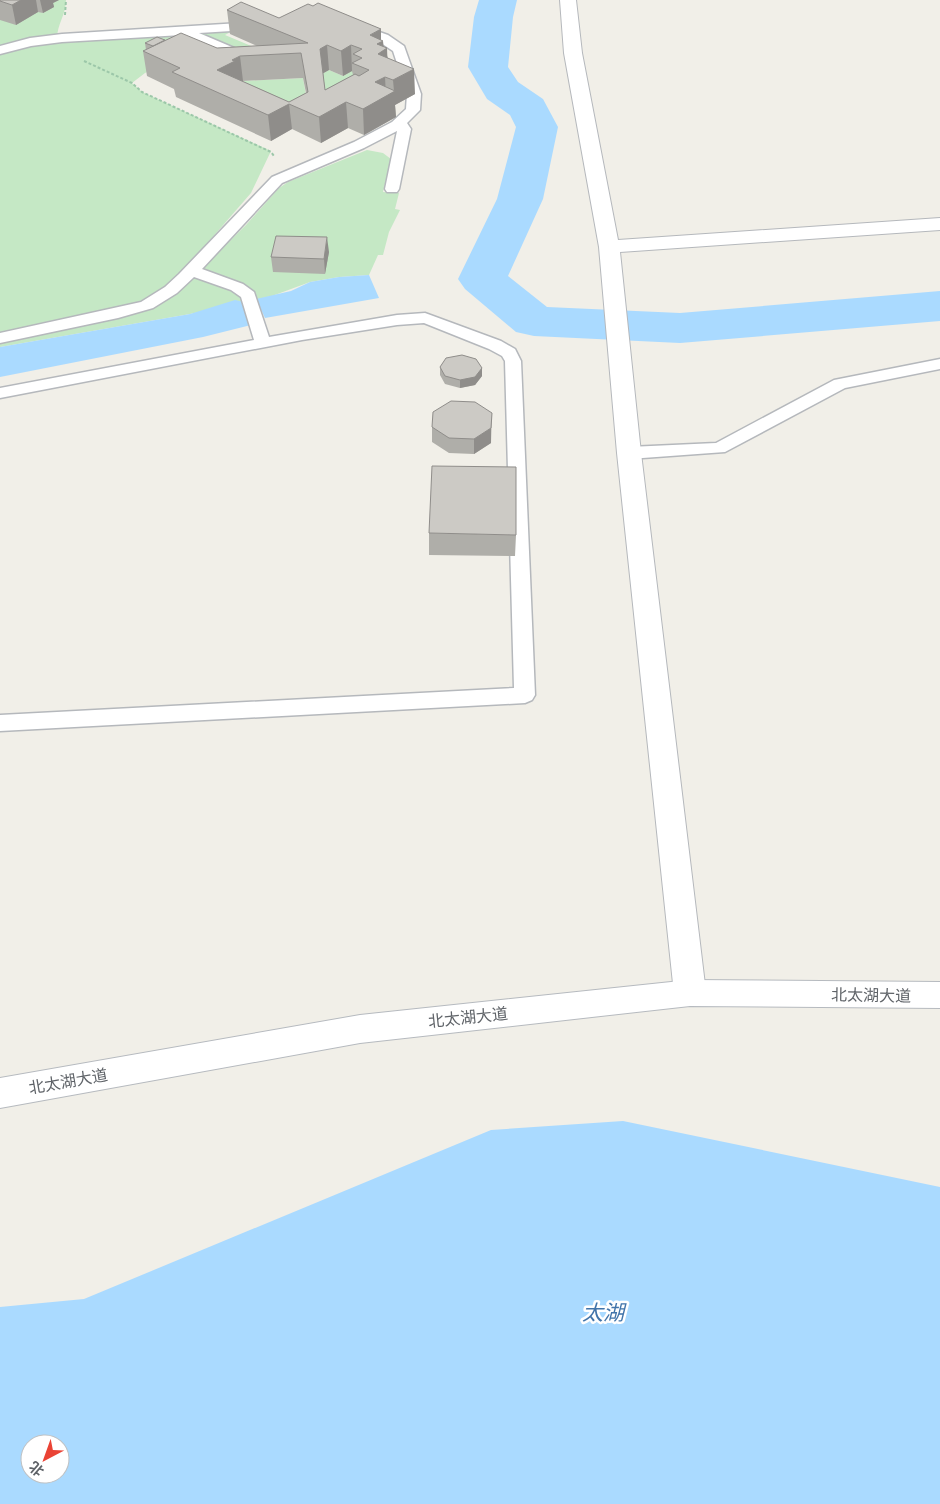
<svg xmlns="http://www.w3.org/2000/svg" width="940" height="1504" font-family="Cabin,'Noto Sans SC',sans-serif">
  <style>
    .green { fill: #c5e8c5 }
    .water { fill: #aadaff; fill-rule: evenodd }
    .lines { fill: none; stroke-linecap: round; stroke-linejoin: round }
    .river { fill: #aadaff; fill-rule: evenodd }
    .service-casing { stroke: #b5b8bc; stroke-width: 3 }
    .minor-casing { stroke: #b5b8bc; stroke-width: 2 }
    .secondary-casing { stroke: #b6babf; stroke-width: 2 }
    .path { stroke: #9cc7a9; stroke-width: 2; stroke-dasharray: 3 2; stroke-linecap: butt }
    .service { fill: #fff; fill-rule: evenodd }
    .minor { fill: #fff; fill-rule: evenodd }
    .secondary { fill: #fff; fill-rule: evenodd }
    .wall { fill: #afaea9; fill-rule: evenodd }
    .shaded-wall { fill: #8f8d8a }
    .building { fill: #cccac5; stroke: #8f8d8a; fill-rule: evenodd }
    .labels { text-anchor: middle; stroke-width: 5; stroke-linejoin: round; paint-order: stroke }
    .street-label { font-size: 16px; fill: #5f6368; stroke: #fff }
    .near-water-label { font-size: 21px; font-style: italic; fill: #4174aa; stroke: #fff }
  </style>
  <rect width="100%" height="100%" fill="#f1efe8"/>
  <path class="green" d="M 0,0 L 66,0 C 66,15 57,24 57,39 L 240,27 L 225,35 L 302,67 L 171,61 L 145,73 L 132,83 L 142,92 L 271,151 L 251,193 L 185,269 L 146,302 L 0,335 L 0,51 L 12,46 L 0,45 Z
    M 329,70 L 343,76 L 353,70 L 363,75 L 327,116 L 322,74 Z
    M 303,78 L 310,117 L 235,85 L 243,81 Z
    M 367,150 L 383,153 L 391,159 L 383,192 L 399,193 L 395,209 L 400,210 L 389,232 L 383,255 L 378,255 L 369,275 L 339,277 L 310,282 L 272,296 L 190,314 L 0,347 L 0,340 L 146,308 L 202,268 L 246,225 L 279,188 L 288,182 Z"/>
  <path class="water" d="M 369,275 L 379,298 L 265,318 L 256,299 L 291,291 L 310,282 L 339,277 Z
    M 235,300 L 244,302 L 251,325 L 203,337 L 0,377 L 0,347 L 190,314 Z
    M 623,1121 L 940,1187 L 940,1504 L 0,1504 L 0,1307 L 84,1299 L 491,1130 ZM 30,1444 L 60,1444 L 60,1474 L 30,1474 Z"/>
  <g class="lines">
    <path class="river" d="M 479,0 L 517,0 L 513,17 L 508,67 L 518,82 L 543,99 L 558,127 L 543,199 L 508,276 L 547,307 L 680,313 L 940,291 L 940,321 L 680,343 L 534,336 L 516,332 L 465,289 L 458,279 L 497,199 L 516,127 L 510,115 L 487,99 L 468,67 L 474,17 Z"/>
    <defs>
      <path id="service" d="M 257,22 L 262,23 L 263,26 L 262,29 L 199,33 L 253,56 L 255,59 L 248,63 L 182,35 L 62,42 L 31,46 L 0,54 L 0,46 L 30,38 L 62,34 Z
        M 354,23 L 388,35 L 404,46 L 421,94 L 420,110 L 407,123 L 411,129 L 399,189 L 397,192 L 387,192 L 385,189 L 397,131 L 364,148 L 282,183 L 202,269 L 243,284 L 254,292 L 269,337 L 397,315 L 425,313 L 501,341 L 515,349 L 521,361 L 535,695 L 532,700 L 525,703 L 0,731 L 0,715 L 514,688 L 505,361 L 502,356 L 489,349 L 424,323 L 397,325 L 302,340 L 0,398 L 0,388 L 254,340 L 241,297 L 231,290 L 194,277 L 177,293 L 153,308 L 118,318 L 0,343 L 0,333 L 141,302 L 165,287 L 179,274 L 272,177 L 354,142 L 392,122 L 406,109 L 407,94 L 393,51 L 378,41 L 349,30 L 348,27 Z
        M 940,359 L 940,369 L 845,388 L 725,452 L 629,459 L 623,457 L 620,453 L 623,449 L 629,447 L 716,443 L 834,380 Z"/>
      <path id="minor" d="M 560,0 L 576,0 L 582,53 L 618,240 L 940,218 L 940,230 L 620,252 L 641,453 L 706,993 L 701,1003 L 690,1006 L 679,1003 L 674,993 L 617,453 L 599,247 L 564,53 Z"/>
      <path id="secondary" d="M 690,980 L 940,982 L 940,1008 L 690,1006 L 360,1043 L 0,1108 L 0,1078 L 360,1015 Z"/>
    </defs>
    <use href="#service" class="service-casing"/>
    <use href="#minor" class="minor-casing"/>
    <use href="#secondary" class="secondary-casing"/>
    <path class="path" d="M 65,15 L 66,0
      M 84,61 L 132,83 L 142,92 L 271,152 L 274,156"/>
    <use href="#service" class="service"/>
    <use href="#minor" class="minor"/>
    <use href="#secondary" class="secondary"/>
  </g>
  <path class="wall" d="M 0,0 L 59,0 L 53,3 L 54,7 L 43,13 L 38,12 L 16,25 L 0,20 Z
    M 227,10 L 279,18 L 381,40 L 388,58 L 415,94 L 395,105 L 396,117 L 364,135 L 348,128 L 321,143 L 292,129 L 271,141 L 176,97 L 174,89 L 147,76 L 143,51 L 146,50 L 145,43 L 165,40 L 217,48 L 257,46 L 230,34 ZM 329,70 L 343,76 L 352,71 L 353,75 L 325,90 L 323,73 ZM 303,78 L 306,93 L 289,102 L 242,81 Z
    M 329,252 L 325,274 L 273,272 L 271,257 Z
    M 440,367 L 482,368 L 482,376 L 475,385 L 460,388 L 445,384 L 440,375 Z
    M 492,413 L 491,443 L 474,454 L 449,453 L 432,442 L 432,427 Z
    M 429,533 L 516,535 L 515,556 L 429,555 Z"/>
  <path class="shaded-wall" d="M 21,0 L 36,0 L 38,12 L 16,25 L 12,5 Z
    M 40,0 L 59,0 L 53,3 L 54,7 L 43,13 Z
    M 381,29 L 381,42 L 383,41 L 384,50 L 387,48 L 388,74 L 370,35 Z
    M 327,45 L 329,70 L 322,74 L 320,49 Z
    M 351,45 L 352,71 L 343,76 L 341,51 Z
    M 240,56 L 243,81 L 238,84 L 217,70 L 232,60 Z
    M 414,69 L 415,94 L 395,105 L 396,117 L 364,135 L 363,109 L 375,82 L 385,77 L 386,96 L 394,91 L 393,80 Z
    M 346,102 L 348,128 L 321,143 L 319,117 Z
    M 289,104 L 292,129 L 271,141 L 268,115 Z
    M 327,237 L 329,252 L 325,274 L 324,259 Z
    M 482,368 L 482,376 L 475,385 L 460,388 L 460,380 Z
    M 491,428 L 491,443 L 474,454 L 474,439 Z"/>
  <path class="building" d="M 0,0 L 21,0 L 12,5 L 0,1 Z
    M 241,2 L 279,18 L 308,4 L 313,6 L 318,3 L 381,29 L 370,35 L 383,41 L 377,44 L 387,48 L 378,54 L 414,69 L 393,80 L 385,77 L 375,82 L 395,91 L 363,109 L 346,102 L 319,117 L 289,104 L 268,115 L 172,72 L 180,68 L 143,51 L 181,33 L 217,48 L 308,43 L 227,10 ZM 327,45 L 341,51 L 351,45 L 362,49 L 353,54 L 362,58 L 352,63 L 369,70 L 359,76 L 355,74 L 325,90 L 320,49 ZM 301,53 L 308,92 L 289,102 L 217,70 L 235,61 L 232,60 L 240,56 Z
    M 157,37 L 165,40 L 153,46 L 145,43 Z
    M 276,236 L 327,237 L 324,259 L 271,257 Z
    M 462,355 L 476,359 L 482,368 L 475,377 L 460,380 L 445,376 L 440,367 L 446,358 Z
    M 451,401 L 475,402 L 492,413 L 491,428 L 474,439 L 449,438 L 432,427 L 433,412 Z
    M 432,466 L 516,467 L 516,535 L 429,533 Z"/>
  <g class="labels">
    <g class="street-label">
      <text transform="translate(871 995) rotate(1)" y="6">北太湖大道</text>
      <text transform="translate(468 1017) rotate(-6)" y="6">北太湖大道</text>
      <text transform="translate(68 1081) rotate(-10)" y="6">北太湖大道</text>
    </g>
    <g class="near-water-label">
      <text x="603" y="1320">太湖</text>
    </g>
  </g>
  <g transform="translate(45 1459) rotate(221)"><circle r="24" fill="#ffffff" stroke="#bfc1c3"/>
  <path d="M0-4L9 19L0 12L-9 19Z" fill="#ea4335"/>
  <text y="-8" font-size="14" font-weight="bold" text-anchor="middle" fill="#5f6368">北</text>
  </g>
</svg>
